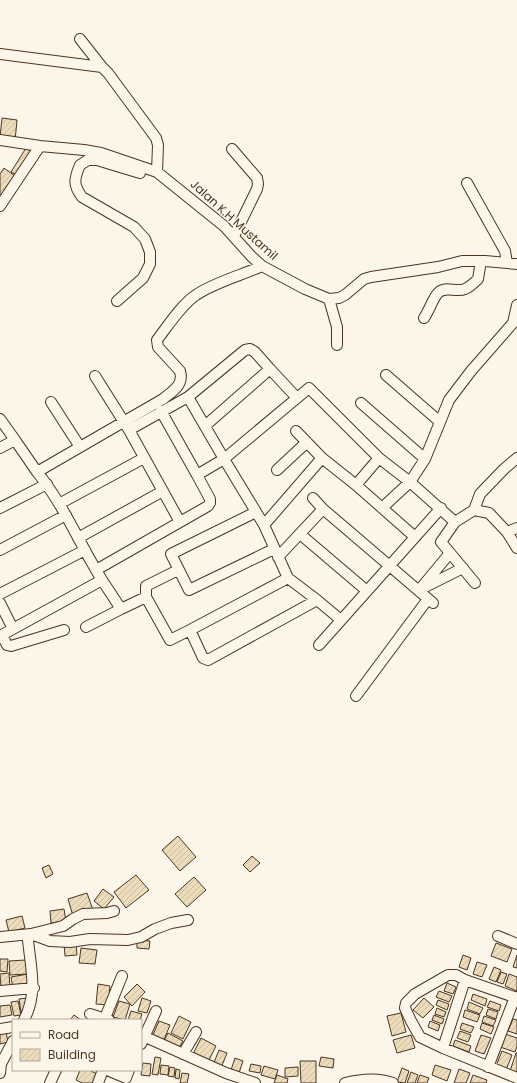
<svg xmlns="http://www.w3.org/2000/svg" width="517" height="1083" font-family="Poppins,sans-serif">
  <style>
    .building { fill: url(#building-hatch); stroke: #4a3520 }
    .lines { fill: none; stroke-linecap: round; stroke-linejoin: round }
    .minor-casing { stroke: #4a3520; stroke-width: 12 }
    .minor { stroke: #fbf6e9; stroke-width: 10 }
    .labels { text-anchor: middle; stroke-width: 3; stroke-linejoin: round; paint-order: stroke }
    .street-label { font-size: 12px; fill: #4a3520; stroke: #fbf6e9 }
  </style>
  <defs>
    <pattern id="building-hatch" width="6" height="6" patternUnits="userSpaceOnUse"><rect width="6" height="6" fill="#ecdcbc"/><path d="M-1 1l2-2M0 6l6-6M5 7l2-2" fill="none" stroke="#ccbda1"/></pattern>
  </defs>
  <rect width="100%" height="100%" fill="#fbf6e9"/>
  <path class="building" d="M 2,118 L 17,120 L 15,141 L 0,137 Z
    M 26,148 L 33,152 L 18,176 L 11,172 Z
    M 4,168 L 15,176 L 2,197 L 0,196 L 0,174 Z
    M 178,836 L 196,857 L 180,871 L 162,850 Z
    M 252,856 L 260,863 L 250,872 L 243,865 Z
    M 49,865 L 53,874 L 46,878 L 42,868 Z
    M 136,875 L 149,890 L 126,908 L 114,892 Z
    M 194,877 L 206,890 L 187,907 L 175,894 Z
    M 103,889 L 114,897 L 104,909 L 94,901 Z
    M 87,893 L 93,910 L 73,916 L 68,899 Z
    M 64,909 L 66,921 L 51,923 L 50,911 Z
    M 22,916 L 25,928 L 9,932 L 6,920 Z
    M 137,940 L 150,941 L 149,949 L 137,948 Z
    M 76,943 L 77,955 L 65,956 L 64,944 Z
    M 496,943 L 512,949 L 507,962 L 491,956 Z
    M 81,948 L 97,950 L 95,964 L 79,963 Z
    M 463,955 L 471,958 L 467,970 L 459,967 Z
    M 517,955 L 517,968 L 513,967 Z
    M 0,959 L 8,959 L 7,972 L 0,971 Z
    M 26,960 L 27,974 L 10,975 L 9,961 Z
    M 477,962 L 487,965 L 482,977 L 473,974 Z
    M 494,967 L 501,970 L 496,982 L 489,979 Z
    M 501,972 L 507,974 L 503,984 L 497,982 Z
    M 9,973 L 10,988 L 1,988 L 0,974 Z
    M 28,974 L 30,986 L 13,989 L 11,977 Z
    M 509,974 L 517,977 L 517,991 L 505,986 Z
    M 447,983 L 456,987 L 453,994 L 444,991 Z
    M 98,984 L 110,986 L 108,1005 L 96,1004 Z
    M 137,984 L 145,992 L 132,1006 L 124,997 Z
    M 439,991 L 452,996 L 449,1002 L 436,997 Z
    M 473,994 L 487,999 L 485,1006 L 471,1000 Z
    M 27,998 L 29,1011 L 21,1012 L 19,999 Z
    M 142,998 L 151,1001 L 147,1013 L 138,1011 Z
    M 424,998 L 434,1007 L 423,1018 L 413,1010 Z
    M 438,1000 L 449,1004 L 447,1010 L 436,1005 Z
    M 18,1001 L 21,1015 L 14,1016 L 11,1002 Z
    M 119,1001 L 130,1004 L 125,1020 L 113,1017 Z
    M 490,1001 L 501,1005 L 499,1011 L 487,1007 Z
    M 469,1002 L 483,1008 L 480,1014 L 467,1009 Z
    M 10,1005 L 12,1015 L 0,1017 L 0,1006 Z
    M 437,1008 L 446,1012 L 444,1017 L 435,1014 Z
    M 488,1009 L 498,1012 L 496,1019 L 486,1015 Z
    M 465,1010 L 480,1015 L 477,1022 L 463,1017 Z
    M 131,1011 L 142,1014 L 140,1020 L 128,1020 Z
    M 401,1013 L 406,1032 L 392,1036 L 387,1016 Z
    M 74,1015 L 81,1020 L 70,1020 Z
    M 434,1015 L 444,1019 L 442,1024 L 432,1020 Z
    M 179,1016 L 191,1022 L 183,1039 L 171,1033 Z
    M 484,1016 L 496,1020 L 493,1026 L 482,1022 Z
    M 513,1019 L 517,1020 L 517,1034 L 508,1031 Z
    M 159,1021 L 170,1025 L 163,1042 L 152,1037 Z
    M 430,1021 L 440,1025 L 438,1031 L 428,1027 Z
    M 462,1023 L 474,1027 L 471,1033 L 460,1029 Z
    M 482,1023 L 494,1027 L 491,1034 L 480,1029 Z
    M 460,1031 L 471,1035 L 468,1042 L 457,1038 Z
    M 0,1032 L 6,1032 L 8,1042 L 0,1044 Z
    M 168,1033 L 183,1041 L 178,1050 L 163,1043 Z
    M 505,1034 L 517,1038 L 517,1046 L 515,1052 L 500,1047 Z
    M 411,1035 L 415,1048 L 397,1053 L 393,1040 Z
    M 481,1035 L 491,1038 L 484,1054 L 475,1051 Z
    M 201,1038 L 216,1046 L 207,1064 L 192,1056 Z
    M 455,1040 L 471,1046 L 469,1052 L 453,1046 Z
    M 219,1050 L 227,1053 L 221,1068 L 213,1065 Z
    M 502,1051 L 512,1055 L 506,1070 L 496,1066 Z
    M 516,1053 L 517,1053 L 517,1074 L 510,1071 Z
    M 155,1057 L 161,1058 L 158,1075 L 152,1074 Z
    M 321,1057 L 334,1059 L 333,1068 L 319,1066 Z
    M 235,1058 L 243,1061 L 239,1073 L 231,1070 Z
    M 300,1061 L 316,1061 L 316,1083 L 301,1083 Z
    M 143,1063 L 151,1064 L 150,1076 L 141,1075 Z
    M 251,1064 L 261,1066 L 260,1073 L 249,1071 Z
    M 161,1065 L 169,1066 L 168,1075 L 160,1074 Z
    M 435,1065 L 451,1070 L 447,1081 L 432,1075 Z
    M 264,1066 L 278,1070 L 275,1079 L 261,1075 Z
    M 170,1067 L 175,1068 L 174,1077 L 168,1076 Z
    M 298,1067 L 298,1076 L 285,1077 L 285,1068 Z
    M 402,1068 L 409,1071 L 405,1083 L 397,1082 Z
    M 176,1069 L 180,1070 L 179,1079 L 175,1078 Z
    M 459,1069 L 470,1073 L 466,1083 L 454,1083 Z
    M 80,1070 L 89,1070 L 97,1074 L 93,1083 L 82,1083 L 76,1080 Z
    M 411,1072 L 418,1075 L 415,1083 L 407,1083 Z
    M 182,1073 L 189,1074 L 187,1083 L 180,1083 Z
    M 277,1075 L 288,1079 L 287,1083 L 274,1083 Z
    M 420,1075 L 429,1078 L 427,1083 L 417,1083 Z
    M 473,1075 L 487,1080 L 486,1083 L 470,1083 Z"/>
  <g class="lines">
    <defs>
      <path id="minor" d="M 80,39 L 102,67
        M 0,54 L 102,67 L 108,73 L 156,138 L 158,145 L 157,172
        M 0,140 L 40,146 L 84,150 L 101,153 L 157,172 L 224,226 L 252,257 L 262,266 L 305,289 L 329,299 L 339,298 L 345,295 L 364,279 L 371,277 L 438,267 L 462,261 L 485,261 L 517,264
        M 232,149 L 257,178 L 258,184 L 257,189 L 234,236
        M 467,183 L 505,251 L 507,263
        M 0,206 L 40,146
        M 329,299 L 337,327 L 337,345
        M 117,301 L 143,278 L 150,264 L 150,252 L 145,239 L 134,227 L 82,197 C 73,185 74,179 80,165 L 88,160 L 97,160 L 140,173
        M 424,318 C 429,311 433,298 438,293 C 445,285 456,293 465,289 C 470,287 474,283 478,279 L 481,261
        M 386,375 L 440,422
        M 95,376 L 129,430 L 180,522
        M 188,397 L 245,350 L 250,349 L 255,352 L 270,369 L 297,398
        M 51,402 L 80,447
        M 361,403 L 425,459
        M 161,411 L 197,475
        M 0,419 L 15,440
        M 206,425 L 270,369
        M 296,431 L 322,458
        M 0,448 L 15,440 L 37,472 L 163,399 C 173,391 184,385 180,371 L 158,347 L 157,340 C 167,327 182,304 196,295 C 213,283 242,275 262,266
        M 277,470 L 307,442
        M 356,485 L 415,537
        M 313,498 L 323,509 L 433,603
        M 59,504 L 144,458
        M 0,508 L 47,484
        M 382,508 L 410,482 L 425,459 L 449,400 L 471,371 L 513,323 L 517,305
        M 474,510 L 480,494 L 504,469 L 517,458
        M 256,512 L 171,554 L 189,590 L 274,549
        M 455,522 L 441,542 L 475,583
        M 264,525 L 322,458 L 356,485 L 379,458
        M 507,532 L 517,548
        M 300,534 L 367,591
        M 78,538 L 163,491
        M 0,550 L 66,515
        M 278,557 L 323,509
        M 96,570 L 208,506 L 210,503 L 210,499 L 197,475 L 224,459 L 188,397 L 129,430
        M 102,580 L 121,609 L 146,597 L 170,640 L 190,630 L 203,658 L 208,660 L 317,600 L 288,578 L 264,525 L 224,459 L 309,388 L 379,458 L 410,482 L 455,522 L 474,510 L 489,513 L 507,532 L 517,528
        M 421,588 L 450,553
        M 419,590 L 463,568
        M 0,594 L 85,550
        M 146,597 L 146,586 L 178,570
        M 317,600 L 341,620
        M 0,603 L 13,629
        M 86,627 L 121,609
        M 190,630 L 288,578
        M 2,635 L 7,645 L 11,646 L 64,630
        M 0,636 L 102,580 C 80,545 64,505 37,472
        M 319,645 L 441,508
        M 356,696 L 428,599
        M 498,936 L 517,944
        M 0,937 L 31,934 L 50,941 L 70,942 L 90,939 L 128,940 L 141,937 L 155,929 L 171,923 L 188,920
        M 0,991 L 34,988
        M 517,998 L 465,980 L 456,975 L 448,975 L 415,994 L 406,1003 L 405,1008 L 411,1021 L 420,1037 L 443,1048 L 517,1078
        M 90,1014 L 109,1020
        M 105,1018 L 122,976
        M 24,1020 C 38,993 31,970 28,940 L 31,934 L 63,926 L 73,919 L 83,914 L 107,913 L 114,911
        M 0,1029 L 13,1027
        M 141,1035 L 226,1073 L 255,1083
        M 141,1044 L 156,1011
        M 443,1048 L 465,980
        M 183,1054 L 196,1032
        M 488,1067 L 515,997
        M 107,1070 L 126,1078 L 129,1070
        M 0,1073 L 1,1064 L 13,1041
        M 50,1083 L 56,1070
        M 98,1083 L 103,1070
        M 345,1083 C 361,1079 377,1077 393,1083"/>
    </defs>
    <use href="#minor" class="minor-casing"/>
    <use href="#minor" class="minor"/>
  </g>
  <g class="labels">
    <g class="street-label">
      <text transform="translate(234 220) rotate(42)" y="4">Jalan K.H Mustamil</text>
    </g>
  </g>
  <rect x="12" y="1019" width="130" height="52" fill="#fbf6e9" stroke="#b4a999"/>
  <rect x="20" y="1032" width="20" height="6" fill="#fbf6e9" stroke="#b4a999"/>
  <text x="48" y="1039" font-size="12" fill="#4a3520">Road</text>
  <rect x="20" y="1049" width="20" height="12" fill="url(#building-hatch)" stroke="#b4a999"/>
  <text x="48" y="1059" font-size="12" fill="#4a3520">Building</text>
</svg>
